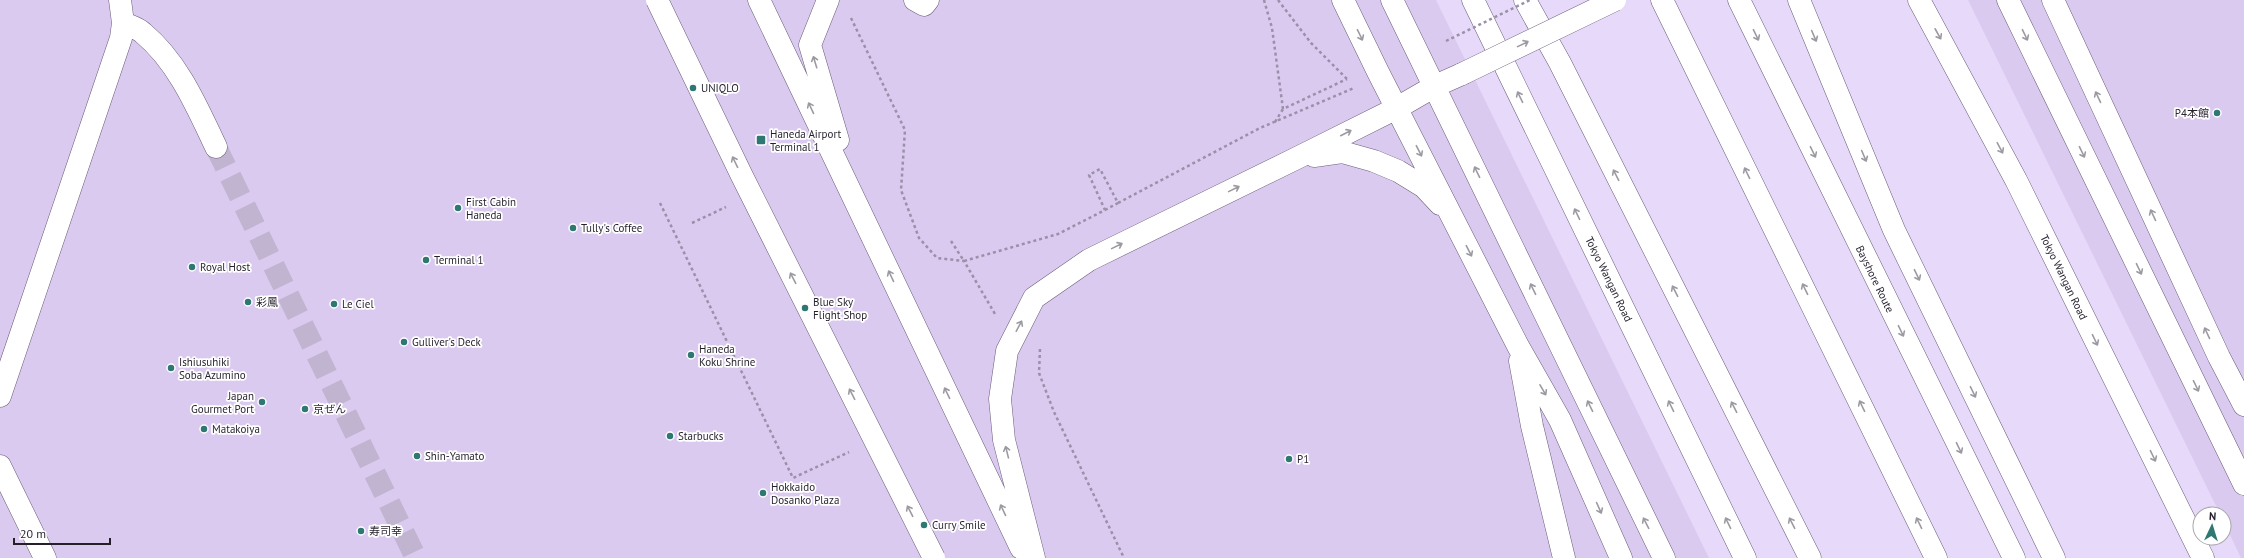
<svg xmlns="http://www.w3.org/2000/svg" width="2244" height="558" font-family="'PT Sans','Noto Sans JP',sans-serif">
  <style>
    .built { fill: #dbcaf0 }
    .lines { fill: none; stroke-linecap: round; stroke-linejoin: round }
    .minor-tunnel { stroke: #c0b4d0; stroke-width: 22; stroke-dasharray: 22 11; stroke-linecap: butt }
    .minor-casing { stroke: #695d78; stroke-width: 23 }
    .highway-casing { stroke: #695d78; stroke-width: 23 }
    .path { stroke: #9a90a8; stroke-width: 2.5; stroke-dasharray: 3 3; stroke-linecap: butt }
    .minor { stroke: #fff; stroke-width: 22 }
    .highway { stroke: #fff; stroke-width: 22 }
    .minor-bridge-casing { stroke: #695d78; stroke-width: 23; stroke-linecap: butt }
    .path-bridge { stroke: #9a90a8; stroke-width: 2.5; stroke-dasharray: 3 3; stroke-linecap: butt }
    .minor-bridge { stroke: #fff; stroke-width: 22 }
    .oneway { stroke: #9c9aa0 }
    .poi-dot { fill: #2f7772; stroke: #fff; stroke-width: 1.5 }
    .labels { text-anchor: middle; stroke-width: 3.5; stroke-linejoin: round; paint-order: stroke }
    .poi-label { font-size: 11px; fill: #241f2b; stroke: #fff; text-anchor: start }
    .street-label { font-size: 11px; fill: #241f2b; stroke: #fff }
  </style>
  <rect width="100%" height="100%" fill="#e7d9f9"/>
  <path class="built" d="M 0,0 L 1436,0 L 1709,558 L 0,558 Z
    M 1968,0 L 2244,0 L 2244,558 L 2241,558 L 2224,522 L 2224,514 L 2220,514 Z"/>
  <g class="lines">
    <path class="minor-tunnel" d="M 216,147 L 416,558"/>
    <defs>
      <path id="minor" d="M 759,0 L 1021,548
        M 828,0 L 810,45 L 838,140
        M 915,0 L 924,5 L 928,0
        M 1343,0 L 1378,72 L 1518,346 L 1560,420 L 1621,558
        M 1392,0 L 1664,558
        M 2008,0 L 2244,484
        M 2053,0 L 2219,357 L 2244,405
        M 123,23 C 130,26 138,28 143,33 C 178,62 197,107 216,147
        M 1314,156 L 1342,152 L 1374,161 L 1398,171 L 1424,187 L 1440,204
        M 1520,361 L 1532,426 L 1564,558
        M 0,396 L 121,38 L 123,23 L 120,0
        M 0,466 L 45,558
        M 1034,558 L 1004,440 L 1000,399 L 1007,351 L 1034,298 L 1089,260 L 1299,157 L 1397,108 L 1435,86 L 1462,74"/>
      <path id="highway" d="M 1473,0 L 1745,558
        M 1525,0 L 1560,63 L 1810,558
        M 1662,0 L 1936,558
        M 1739,0 L 2014,558
        M 1799,0 L 1894,230 L 2054,558
        M 1919,0 L 2016,180 L 2203,558"/>
    </defs>
    <use href="#minor" class="minor-casing"/>
    <use href="#highway" class="highway-casing"/>
    <path class="path" d="M 1264,0 L 1272,28 L 1283,109 L 1347,79
      M 1278,0 L 1311,43 L 1347,79
      M 851,18 L 905,130 L 901,190 L 919,238 L 937,258 L 964,261 L 995,314
      M 1275,122 L 1283,109
      M 660,203 L 793,478 L 849,452
      M 1105,210 L 1118,203
      M 692,223 L 726,207
      M 951,241 L 964,261 L 1058,234 L 1105,210 L 1089,175 L 1100,169 L 1118,203 L 1260,128 L 1354,88
      M 1040,349 L 1039,373 L 1054,412 L 1124,558"/>
    <use href="#minor" class="minor"/>
    <use href="#highway" class="highway"/>
    <defs>
      <path id="minor-bridge" d="M 657,0 L 742,176 L 934,558
        M 1462,74 L 1615,0"/>
    </defs>
    <use href="#minor-bridge" class="minor-bridge-casing"/>
    <path class="path-bridge" d="M 1446,41 L 1530,0"/>
    <use href="#minor-bridge" class="minor-bridge"/>
  </g>
  <defs><path id="oneway-shaft" d="M-6 0H5M1.5-3L5.5 0L1.5 3" fill="none" stroke-width="1.6" stroke-linecap="round" stroke-linejoin="round"/></defs>
  <g class="oneway">
    <use href="#oneway-shaft" transform="translate(1938 34) rotate(61)"/>
    <use href="#oneway-shaft" transform="translate(1360 35) rotate(64)"/>
    <use href="#oneway-shaft" transform="translate(1756 35) rotate(64)"/>
    <use href="#oneway-shaft" transform="translate(2025 35) rotate(64)"/>
    <use href="#oneway-shaft" transform="translate(1814 36) rotate(67)"/>
    <use href="#oneway-shaft" transform="translate(1523 44) rotate(-26)"/>
    <use href="#oneway-shaft" transform="translate(815 62) rotate(-107)"/>
    <use href="#oneway-shaft" transform="translate(1520 97) rotate(-116)"/>
    <use href="#oneway-shaft" transform="translate(2098 97) rotate(-115)"/>
    <use href="#oneway-shaft" transform="translate(811 108) rotate(-115)"/>
    <use href="#oneway-shaft" transform="translate(1346 133) rotate(-27)"/>
    <use href="#oneway-shaft" transform="translate(2000 148) rotate(62)"/>
    <use href="#oneway-shaft" transform="translate(1419 151) rotate(63)"/>
    <use href="#oneway-shaft" transform="translate(1813 152) rotate(64)"/>
    <use href="#oneway-shaft" transform="translate(2082 152) rotate(64)"/>
    <use href="#oneway-shaft" transform="translate(1864 156) rotate(67)"/>
    <use href="#oneway-shaft" transform="translate(735 162) rotate(-116)"/>
    <use href="#oneway-shaft" transform="translate(1477 172) rotate(-116)"/>
    <use href="#oneway-shaft" transform="translate(1747 173) rotate(-116)"/>
    <use href="#oneway-shaft" transform="translate(1616 175) rotate(-117)"/>
    <use href="#oneway-shaft" transform="translate(1234 189) rotate(-26)"/>
    <use href="#oneway-shaft" transform="translate(1577 214) rotate(-116)"/>
    <use href="#oneway-shaft" transform="translate(2153 215) rotate(-115)"/>
    <use href="#oneway-shaft" transform="translate(1117 246) rotate(-26)"/>
    <use href="#oneway-shaft" transform="translate(1469 251) rotate(63)"/>
    <use href="#oneway-shaft" transform="translate(2139 269) rotate(64)"/>
    <use href="#oneway-shaft" transform="translate(1917 275) rotate(64)"/>
    <use href="#oneway-shaft" transform="translate(891 276) rotate(-115)"/>
    <use href="#oneway-shaft" transform="translate(793 278) rotate(-117)"/>
    <use href="#oneway-shaft" transform="translate(1533 289) rotate(-116)"/>
    <use href="#oneway-shaft" transform="translate(1805 289) rotate(-116)"/>
    <use href="#oneway-shaft" transform="translate(1675 291) rotate(-117)"/>
    <use href="#oneway-shaft" transform="translate(1019 326) rotate(-62)"/>
    <use href="#oneway-shaft" transform="translate(1901 331) rotate(64)"/>
    <use href="#oneway-shaft" transform="translate(2207 333) rotate(-115)"/>
    <use href="#oneway-shaft" transform="translate(2095 340) rotate(64)"/>
    <use href="#oneway-shaft" transform="translate(2196 386) rotate(64)"/>
    <use href="#oneway-shaft" transform="translate(1543 390) rotate(60)"/>
    <use href="#oneway-shaft" transform="translate(1973 392) rotate(64)"/>
    <use href="#oneway-shaft" transform="translate(947 393) rotate(-116)"/>
    <use href="#oneway-shaft" transform="translate(852 394) rotate(-117)"/>
    <use href="#oneway-shaft" transform="translate(1590 406) rotate(-116)"/>
    <use href="#oneway-shaft" transform="translate(1671 406) rotate(-116)"/>
    <use href="#oneway-shaft" transform="translate(1862 406) rotate(-116)"/>
    <use href="#oneway-shaft" transform="translate(1734 407) rotate(-117)"/>
    <use href="#oneway-shaft" transform="translate(1959 448) rotate(64)"/>
    <use href="#oneway-shaft" transform="translate(1007 452) rotate(-104)"/>
    <use href="#oneway-shaft" transform="translate(2153 456) rotate(64)"/>
    <use href="#oneway-shaft" transform="translate(1599 508) rotate(66)"/>
    <use href="#oneway-shaft" transform="translate(1003 510) rotate(-115)"/>
    <use href="#oneway-shaft" transform="translate(910 511) rotate(-117)"/>
    <use href="#oneway-shaft" transform="translate(1646 523) rotate(-117)"/>
    <use href="#oneway-shaft" transform="translate(1728 523) rotate(-116)"/>
    <use href="#oneway-shaft" transform="translate(1792 523) rotate(-117)"/>
    <use href="#oneway-shaft" transform="translate(1919 523) rotate(-116)"/>
  </g>
  <g class="poi-dot">
    <circle cx="693" cy="88" r="4"/>
    <circle cx="2217" cy="113" r="4"/>
    <rect x="756" y="135" width="10" height="10" rx="2"/>
    <circle cx="458" cy="208" r="4"/>
    <circle cx="573" cy="228" r="4"/>
    <circle cx="426" cy="260" r="4"/>
    <circle cx="192" cy="267" r="4"/>
    <circle cx="248" cy="302" r="4"/>
    <circle cx="334" cy="304" r="4"/>
    <circle cx="805" cy="308" r="4"/>
    <circle cx="404" cy="342" r="4"/>
    <circle cx="691" cy="355" r="4"/>
    <circle cx="171" cy="368" r="4"/>
    <circle cx="262" cy="402" r="4"/>
    <circle cx="305" cy="409" r="4"/>
    <circle cx="204" cy="429" r="4"/>
    <circle cx="670" cy="436" r="4"/>
    <circle cx="417" cy="456" r="4"/>
    <circle cx="1289" cy="459" r="4"/>
    <circle cx="763" cy="493" r="4"/>
    <circle cx="924" cy="525" r="4"/>
    <circle cx="361" cy="531" r="4"/>
  </g>
  <g class="labels">
    <g class="poi-label">
      <text x="701" y="92">UNIQLO</text>
      <text x="2209" y="117" text-anchor="end">P4本館</text>
      <text x="770" y="138">Haneda Airport<tspan x="770" dy="13">Terminal 1</tspan></text>
      <text x="466" y="206">First Cabin<tspan x="466" dy="13">Haneda</tspan></text>
      <text x="581" y="232">Tully's Coffee</text>
      <text x="434" y="264">Terminal 1</text>
      <text x="200" y="271">Royal Host</text>
      <text x="256" y="306">彩鳳</text>
      <text x="813" y="306">Blue Sky<tspan x="813" dy="13">Flight Shop</tspan></text>
      <text x="342" y="308">Le Ciel</text>
      <text x="412" y="346">Gulliver's Deck</text>
      <text x="699" y="353">Haneda<tspan x="699" dy="13">Koku Shrine</tspan></text>
      <text x="179" y="366">Ishiusuhiki<tspan x="179" dy="13">Soba Azumino</tspan></text>
      <text x="254" y="400" text-anchor="end">Japan<tspan x="254" dy="13">Gourmet Port</tspan></text>
      <text x="313" y="413">京ぜん</text>
      <text x="212" y="433">Matakoiya</text>
      <text x="678" y="440">Starbucks</text>
      <text x="425" y="460">Shin-Yamato</text>
      <text x="1297" y="463">P1</text>
      <text x="771" y="491">Hokkaido<tspan x="771" dy="13">Dosanko Plaza</tspan></text>
      <text x="932" y="529">Curry Smile</text>
      <text x="369" y="535">寿司幸</text>
    </g>
    <g class="street-label">
      <text transform="translate(2064 277) rotate(64)" y="4">Tokyo Wangan Road</text>
      <text transform="translate(1609 279) rotate(64)" y="4">Tokyo Wangan Road</text>
      <text transform="translate(1875 279) rotate(64)" y="4">Bayshore Route</text>
    </g>
  </g>
  <g transform="translate(2212 526) rotate(4)"><circle r="19" fill="#ffffff" stroke="#a7a5aa"/>
  <path d="M0-3L7 15L0 10L-7 15Z" fill="#2f7772"/>
  <text y="-6" font-size="11" font-weight="bold" text-anchor="middle" fill="#241f2b">N</text>
  </g>
  <path d="M14 538v6h96v-6" fill="none" stroke="#241f2b" stroke-width="2"/>
  <text x="20" y="538" font-size="12" fill="#241f2b" stroke="#ffffff" stroke-width="3" paint-order="stroke">20 m</text>
</svg>
